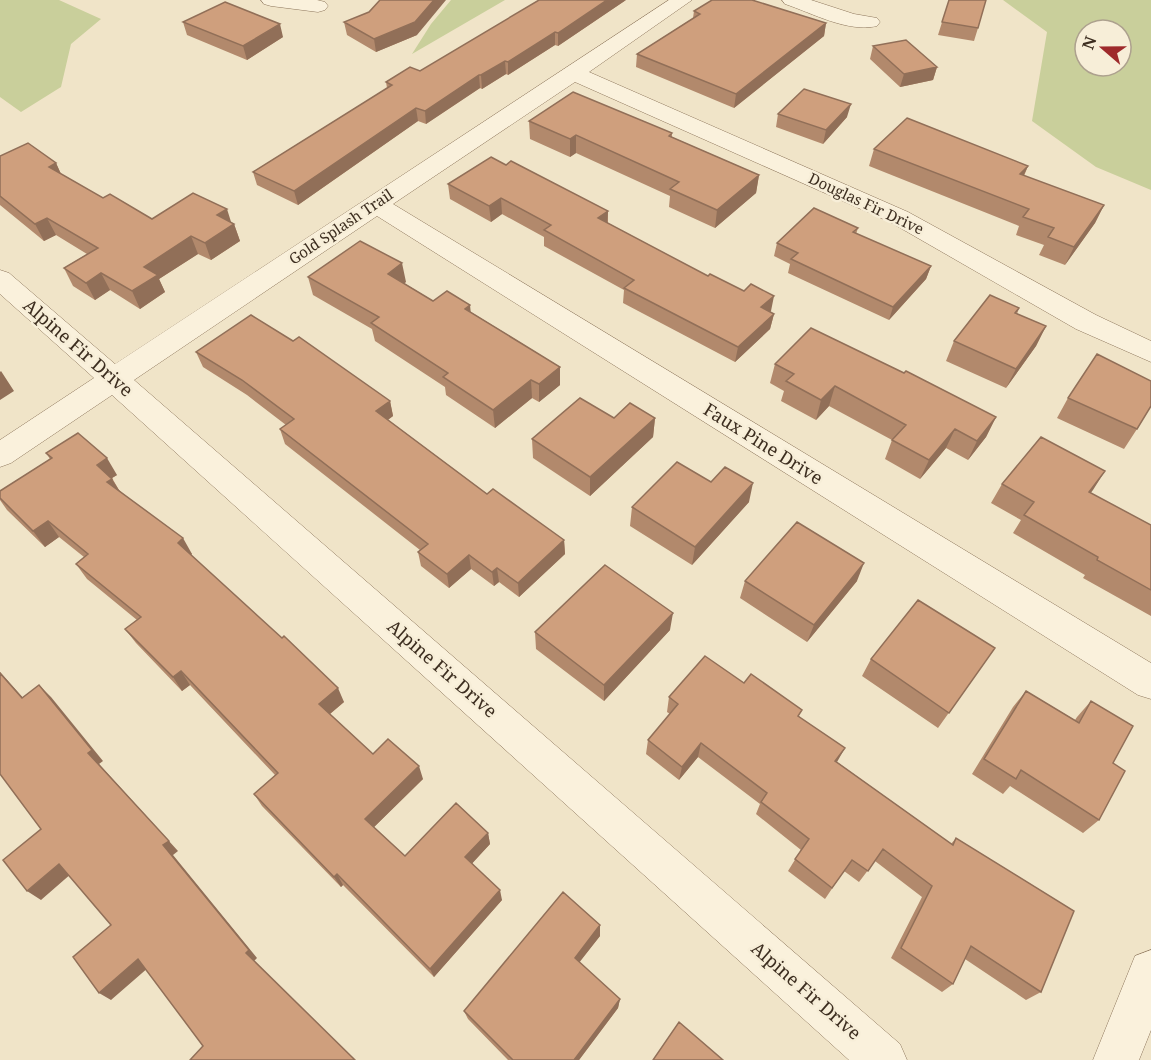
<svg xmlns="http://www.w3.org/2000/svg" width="1151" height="1060" font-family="'Noto Serif',serif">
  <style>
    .green { fill: #c9cf9b; fill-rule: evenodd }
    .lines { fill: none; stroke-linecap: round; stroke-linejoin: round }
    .minor-casing { stroke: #8d765c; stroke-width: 1 }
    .minor { fill: #faf1dc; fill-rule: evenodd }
    .wall { fill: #b2896c }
    .shaded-wall { fill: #916f58 }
    .building { fill: #cf9f7d; stroke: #916f58; stroke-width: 1.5 }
    .labels { text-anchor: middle; stroke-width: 5; stroke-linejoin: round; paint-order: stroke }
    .far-street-label { font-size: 15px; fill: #3d2e20; stroke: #f7eed8 }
    .street-label { font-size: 18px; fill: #3d2e20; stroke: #f7eed8 }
  </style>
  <rect width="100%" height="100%" fill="#f0e4c8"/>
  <path class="green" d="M 0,0 L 59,0 L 101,19 L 71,44 L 61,87 L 21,112 L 0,97 Z
    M 451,0 L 505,0 L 412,54 L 431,24 Z
    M 1003,0 L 1151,0 L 1151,190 L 1096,167 L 1032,121 L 1047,32 ZM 1085,30 L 1121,30 L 1121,66 L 1085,66 Z"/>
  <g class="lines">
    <defs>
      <path id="minor" d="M 261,0 L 317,0 L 325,2 L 328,6 L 325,10 L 318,12 L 271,6 L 264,4 Z
        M 669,0 L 692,0 L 589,72 L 908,212 L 1096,315 L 1151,341 L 1151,362 L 1076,329 L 890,222 L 575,82 L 393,204 L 1151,663 L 1151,699 L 1138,695 L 377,216 L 134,380 L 900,1044 L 907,1060 L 849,1060 L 112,395 L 11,463 L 0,467 L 0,440 L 94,378 L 0,294 L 0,270 L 9,273 L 115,364 Z
        M 782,0 L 811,0 L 854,14 L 877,18 L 880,22 L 877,26 C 848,33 812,13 785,4 Z
        M 1151,950 L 1151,1030 L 1139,1060 L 1093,1060 L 1135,956 Z"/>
    </defs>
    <use href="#minor" class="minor-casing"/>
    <use href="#minor" class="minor"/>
  </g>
  <path class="wall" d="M 626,0 L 558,46 L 555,45 L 508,75 L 506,74 L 482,89 L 480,88 L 426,124 L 418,121 L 298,205 L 257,185 L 253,172 L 387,88 L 386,82 Z
    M 949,0 L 978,28 L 974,41 L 938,35 Z
    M 694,11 L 826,23 L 824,36 L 734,108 L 636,67 L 637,54 L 693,18 Z
    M 183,22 L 283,37 L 247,60 L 187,35 Z
    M 344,22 L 417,35 L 376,52 L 347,35 Z
    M 873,46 L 937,67 L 933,80 L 900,87 L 870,59 Z
    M 778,114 L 847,117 L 823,144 L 776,127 Z
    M 529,121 L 672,133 L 672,137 L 759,175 L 756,193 L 715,228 L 669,207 L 670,196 L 576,153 L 570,157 L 530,139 Z
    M 874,149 L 1028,166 L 1024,176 L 1104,205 L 1095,223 L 1065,265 L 1039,255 L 1044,245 L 1016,235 L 1019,226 L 869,166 Z
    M 0,156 L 56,163 L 61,174 L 103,198 L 152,219 L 231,222 L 234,224 L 240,241 L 211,260 L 198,254 L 159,279 L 165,292 L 140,309 L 110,290 L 95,300 L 73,286 L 64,268 L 87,254 L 56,235 L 44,241 L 0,205 Z
    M 506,165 L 608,211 L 608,223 L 771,311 L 770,312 L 774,314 L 770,329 L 735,362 L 623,303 L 624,290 L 544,246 L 544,237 L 502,214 L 491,222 L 450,199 L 448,184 Z
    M 858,228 L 856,234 L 931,266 L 926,279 L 889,320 L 788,273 L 790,264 L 774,256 L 777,243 Z
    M 308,277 L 406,282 L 404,283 L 433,301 L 471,312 L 560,367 L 560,385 L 539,402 L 532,398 L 495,428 L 446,395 L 445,387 L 375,341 L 372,329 L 313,295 Z
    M 1019,308 L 1017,314 L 1046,326 L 1036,346 L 1006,388 L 946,361 L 954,341 Z
    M 196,352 L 390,401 L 393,416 L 388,420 L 487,494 L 564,540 L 565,554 L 519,597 L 499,582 L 494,586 L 471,569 L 449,588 L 421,566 L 418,552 L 420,550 L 285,444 L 280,429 L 286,425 L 247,395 L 203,367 Z
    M 775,364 L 996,417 L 986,437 L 968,460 L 946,448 L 920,479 L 885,459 L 892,440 L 829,406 L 816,420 L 781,401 L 784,391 L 770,383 Z
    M 1068,398 L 1137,429 L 1124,449 L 1057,418 Z
    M 614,418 L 655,418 L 653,437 L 590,496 L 533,458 L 532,439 Z
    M 46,453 L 117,475 L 112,478 L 119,490 L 192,554 L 191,555 L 344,702 L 330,714 L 373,754 L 423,779 L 374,827 L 405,856 L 488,833 L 490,844 L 472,863 L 502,900 L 434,977 L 343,885 L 341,887 L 262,806 L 254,794 L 275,775 L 190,685 L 182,691 L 136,643 L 125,629 L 137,620 L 87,579 L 76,564 L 84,557 L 59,537 L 45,547 L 7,510 L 0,500 L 0,491 L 50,459 Z
    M 711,482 L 749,502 L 692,565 L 630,526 L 632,507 Z
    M 1002,484 L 1090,493 L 1151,525 L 1151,616 L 1083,578 L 1085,575 L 1013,533 L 1021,520 L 991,503 Z
    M 745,581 L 857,581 L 807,642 L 740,598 Z
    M 670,630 L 604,701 L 536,649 L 535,632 Z
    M 995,648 L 938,728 L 862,676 L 871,659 Z
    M 744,683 L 800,717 L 837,762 L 951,844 L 956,838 L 1041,992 L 1026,1000 L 965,959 L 953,984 L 942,992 L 891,958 L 922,897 L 875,861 L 859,882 L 844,871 L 825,899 L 788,871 L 801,850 L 756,814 L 760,804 L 698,757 L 679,780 L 646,754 L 648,740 L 670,714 L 667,712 L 669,697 Z
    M 1026,691 L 1075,720 L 1077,717 L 1091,701 L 1113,763 L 1099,820 L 1083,833 L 1010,786 L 1003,794 L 972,774 L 1013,707 Z
    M 600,925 L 600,936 L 579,962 L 620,999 L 618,1008 L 579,1060 L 508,1060 L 468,1019 L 464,1011 Z"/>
  <path class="shaded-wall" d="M 434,0 L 446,0 L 417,35 L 376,52 L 374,39 Z
    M 607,0 L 626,0 L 558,46 L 558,33 Z
    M 826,23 L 824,36 L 734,108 L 736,94 Z
    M 280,24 L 283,37 L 247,60 L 243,46 Z
    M 555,32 L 555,45 L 508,75 L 508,62 Z
    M 505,61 L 506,74 L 482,89 L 481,75 Z
    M 937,67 L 933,80 L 900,87 L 904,74 Z
    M 479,75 L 480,88 L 426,124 L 425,111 Z
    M 851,104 L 847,117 L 823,144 L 826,130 Z
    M 416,108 L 418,121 L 298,205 L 294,191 Z
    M 576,135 L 576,153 L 570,157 L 570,139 Z
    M 56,163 L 64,181 L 49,167 Z
    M 1028,166 L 1020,183 L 1020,174 Z
    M 759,175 L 756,193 L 715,228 L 717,210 Z
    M 501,198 L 502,214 L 491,222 L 489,206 Z
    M 1104,205 L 1095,223 L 1065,265 L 1074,247 Z
    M 227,209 L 232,225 L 234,224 L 240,241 L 211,260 L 205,243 L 217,215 Z
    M 608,211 L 607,226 L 598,218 Z
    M 47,218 L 56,235 L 44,241 L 35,224 Z
    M 191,236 L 198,254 L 159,279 L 165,292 L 140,309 L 132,291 L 144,267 Z
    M 402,263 L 406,282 L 392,292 L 388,274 Z
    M 931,266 L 926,279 L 889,320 L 893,307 Z
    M 101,273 L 110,290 L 95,300 L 86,283 Z
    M 774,296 L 771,311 L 758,323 L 761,307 Z
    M 470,305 L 472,324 L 465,309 Z
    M 774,314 L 770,329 L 735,362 L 738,347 Z
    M 1046,326 L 1036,346 L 1006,388 L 1016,369 Z
    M 560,367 L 560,385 L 539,402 L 539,384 Z
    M 1,371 L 14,391 L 0,400 L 0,372 Z
    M 531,380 L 532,398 L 495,428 L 493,410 Z
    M 835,386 L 829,406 L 816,420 L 821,400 Z
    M 390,401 L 393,416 L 379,426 L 376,411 Z
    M 996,417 L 986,437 L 968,460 L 977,441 Z
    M 655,418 L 653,437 L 590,496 L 590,477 Z
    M 955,429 L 946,448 L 920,479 L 929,460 Z
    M 107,458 L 117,475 L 107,481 L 97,465 Z
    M 1105,471 L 1093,490 L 1077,511 L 1089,492 Z
    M 112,479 L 122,495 L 107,482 Z
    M 753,483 L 749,502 L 692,565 L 695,547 Z
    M 48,521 L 59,537 L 45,547 L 33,531 Z
    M 183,538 L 192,554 L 186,559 L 178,543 Z
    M 564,540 L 565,554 L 519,597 L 518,583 Z
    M 469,555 L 471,569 L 449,588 L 447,574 Z
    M 864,563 L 857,581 L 807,642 L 814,625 Z
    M 497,568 L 499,582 L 494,586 L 492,572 Z
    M 673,613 L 670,630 L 604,701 L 604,685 Z
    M 181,671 L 190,685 L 182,691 L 173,677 Z
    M 0,672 L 34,710 L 22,698 L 0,673 Z
    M 39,685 L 51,697 L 103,761 L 99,764 L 178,851 L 173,855 L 257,958 L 254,961 L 246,953 L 88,753 Z
    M 338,688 L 344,702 L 325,718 L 319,704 Z
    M 701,743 L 698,757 L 679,780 L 682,767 Z
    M 845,748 L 837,762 L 835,761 Z
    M 419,766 L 423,779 L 371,830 L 365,819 Z
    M 488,833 L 490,844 L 468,868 L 465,857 Z
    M 59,864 L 72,873 L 41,900 L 27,891 Z
    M 337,874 L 343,885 L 341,887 L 334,877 Z
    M 500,890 L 502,900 L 434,977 L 430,969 Z
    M 600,925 L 600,936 L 575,968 L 575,958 Z
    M 138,959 L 149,967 L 111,1000 L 99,993 Z
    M 620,999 L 618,1008 L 579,1060 L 574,1060 Z"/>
  <path class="building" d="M 380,0 L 434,0 L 415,22 L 374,39 L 344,22 L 369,12 Z
    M 539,0 L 607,0 L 558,33 L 555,32 L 508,62 L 505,61 L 481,75 L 479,75 L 425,111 L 416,108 L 294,191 L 253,172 L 392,85 L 386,82 L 410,67 L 420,71 Z
    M 712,0 L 752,0 L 826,23 L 736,94 L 637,54 L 700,14 L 694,11 Z
    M 949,0 L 986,0 L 978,28 L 942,22 Z
    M 225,2 L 280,24 L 243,46 L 183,22 Z
    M 906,40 L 937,67 L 904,74 L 873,46 Z
    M 804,89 L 851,104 L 826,130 L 778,114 Z
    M 573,92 L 672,133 L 669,136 L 759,175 L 717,210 L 670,189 L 679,182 L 576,135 L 570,139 L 529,121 Z
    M 907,118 L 1028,166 L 1020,174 L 1104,205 L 1074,247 L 1048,237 L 1054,228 L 1023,217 L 1029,209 L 874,149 Z
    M 28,143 L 56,163 L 49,167 L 103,198 L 110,194 L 152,219 L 193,193 L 227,209 L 217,215 L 234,224 L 205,243 L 191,236 L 144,267 L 158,275 L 132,291 L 101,273 L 86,283 L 64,268 L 98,248 L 47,218 L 35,224 L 0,196 L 0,156 Z
    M 491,157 L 506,165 L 511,161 L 608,211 L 598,218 L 708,276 L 710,274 L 744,291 L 751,284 L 774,296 L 761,307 L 774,314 L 738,347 L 624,288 L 634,280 L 544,230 L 551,225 L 501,198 L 489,206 L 448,184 Z
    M 814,208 L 858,228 L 853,232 L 931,266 L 893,307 L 791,259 L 798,253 L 777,243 Z
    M 360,241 L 402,263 L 388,274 L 433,301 L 447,291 L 470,305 L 465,309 L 560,367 L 539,384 L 531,380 L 493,410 L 443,377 L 448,373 L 371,323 L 379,317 L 308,277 Z
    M 990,295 L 1019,308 L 1015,313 L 1046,326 L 1016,369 L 954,341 Z
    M 251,315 L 293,341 L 299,337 L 390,401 L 376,411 L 487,494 L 493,489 L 564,540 L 518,583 L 497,568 L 492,572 L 469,555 L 447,574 L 418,552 L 428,544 L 280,429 L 294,419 L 242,380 L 196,352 Z
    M 811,328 L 904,373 L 906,371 L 996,417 L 977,441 L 955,429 L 929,460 L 892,440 L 906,425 L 835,386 L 821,400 L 786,381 L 794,374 L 775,364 Z
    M 1097,354 L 1151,381 L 1151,406 L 1137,429 L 1068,398 Z
    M 580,398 L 614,418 L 630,403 L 655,418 L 590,477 L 532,439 Z
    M 78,433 L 107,458 L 97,465 L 112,479 L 107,482 L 183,538 L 178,543 L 282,638 L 284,636 L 338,688 L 319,704 L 373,754 L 388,739 L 419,766 L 365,819 L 405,856 L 456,803 L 488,833 L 465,857 L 500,890 L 430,969 L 337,874 L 334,877 L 254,794 L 278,773 L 181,671 L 173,677 L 125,629 L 141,617 L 76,564 L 88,554 L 48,521 L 33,531 L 0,498 L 0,491 L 52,458 L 46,453 Z
    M 1041,437 L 1105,471 L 1089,492 L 1151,525 L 1151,590 L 1097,560 L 1098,557 L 1024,515 L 1034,502 L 1002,484 Z
    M 677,462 L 711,482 L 725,467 L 753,483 L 695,547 L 632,507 Z
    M 797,522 L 864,563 L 814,625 L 745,581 Z
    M 605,565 L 673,613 L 604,685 L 535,632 Z
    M 918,600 L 995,648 L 949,713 L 871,659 Z
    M 705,656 L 744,683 L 751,674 L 802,710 L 798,716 L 845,748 L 835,761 L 953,845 L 956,838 L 1074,911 L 1041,992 L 971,946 L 953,984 L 901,948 L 932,886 L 883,849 L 868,871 L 852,860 L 832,888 L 795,859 L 809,839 L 761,802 L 767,793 L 701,743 L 682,767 L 648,740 L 678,704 L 669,697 Z
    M 0,673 L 22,698 L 39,685 L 92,750 L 88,753 L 169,841 L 163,845 L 249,950 L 246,953 L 355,1060 L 190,1060 L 203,1046 L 138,959 L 99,993 L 73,957 L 111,925 L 59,864 L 27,891 L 3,860 L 41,829 L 0,774 Z
    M 1026,691 L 1079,723 L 1091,701 L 1133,726 L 1113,763 L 1125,771 L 1099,820 L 1021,770 L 1016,779 L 984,759 Z
    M 563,892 L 600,925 L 575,958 L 620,999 L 574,1060 L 513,1060 L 464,1011 Z
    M 679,1022 L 723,1060 L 653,1060 Z"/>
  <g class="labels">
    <g class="far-street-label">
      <text transform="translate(866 204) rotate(25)" y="5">Douglas Fir Drive</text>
      <text transform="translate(341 227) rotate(-34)" y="5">Gold Splash Trail</text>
    </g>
    <g class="street-label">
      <text transform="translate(78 348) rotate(41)" y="6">Alpine Fir Drive</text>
      <text transform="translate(763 444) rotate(32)" y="6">Faux Pine Drive</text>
      <text transform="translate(442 669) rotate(41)" y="6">Alpine Fir Drive</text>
      <text transform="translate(806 991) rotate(41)" y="6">Alpine Fir Drive</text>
    </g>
  </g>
  <g transform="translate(1103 48) rotate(290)"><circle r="28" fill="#f7eed8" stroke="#ada18e" stroke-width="1.5"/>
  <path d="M0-4.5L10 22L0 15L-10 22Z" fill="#9e2a2b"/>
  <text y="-9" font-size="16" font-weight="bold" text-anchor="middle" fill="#3d2e20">N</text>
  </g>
</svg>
